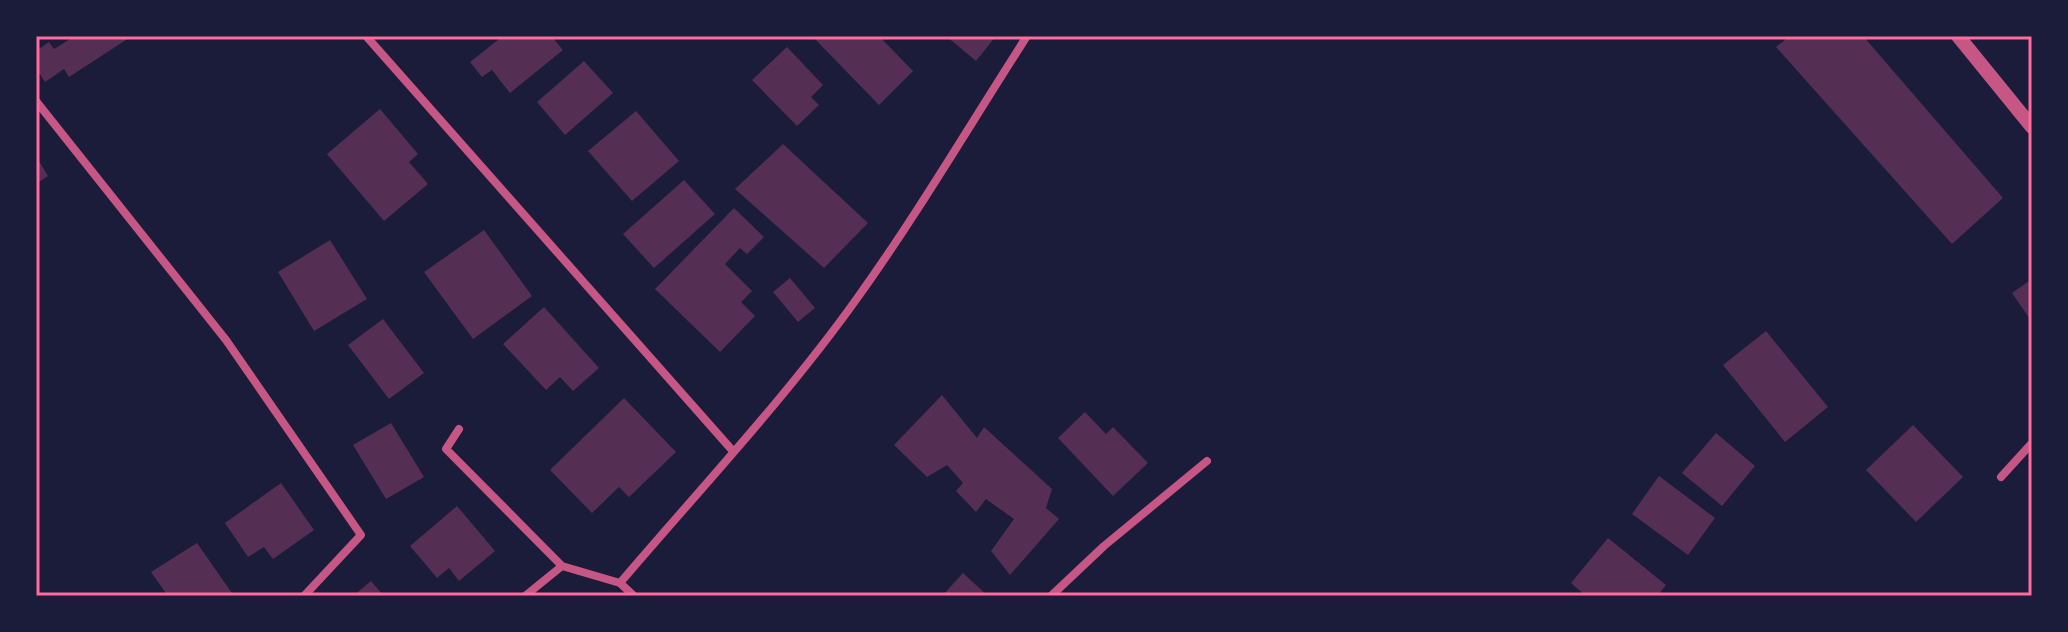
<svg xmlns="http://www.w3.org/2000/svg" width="2068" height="632" font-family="Montserrat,sans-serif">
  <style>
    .building { fill: #542f53 }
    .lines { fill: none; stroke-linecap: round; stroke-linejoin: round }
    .minor { stroke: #c65784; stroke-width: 8 }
    .tertiary { stroke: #c65784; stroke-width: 14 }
    .neatline { fill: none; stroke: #ff6b9d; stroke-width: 3 }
  </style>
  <rect width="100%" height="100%" fill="#1b1b3a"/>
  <path class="building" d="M 75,36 L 132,36 L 69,77 L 64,69 L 45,82 L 36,68 L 36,51 L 49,42 L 54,49 Z
    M 503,36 L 551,36 L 563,50 L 510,93 L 492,70 L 482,77 L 470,62 Z
    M 812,36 L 879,36 L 913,71 L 879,105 Z
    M 946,36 L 996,36 L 976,61 Z
    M 1790,36 L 1863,36 L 2003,198 L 1952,244 L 1776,47 Z
    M 787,47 L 823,85 L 811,97 L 819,105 L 797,126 L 752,80 Z
    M 584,61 L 613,93 L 565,135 L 537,102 Z
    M 380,109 L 418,154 L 409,162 L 428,184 L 384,221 L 327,154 Z
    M 636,111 L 679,161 L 632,201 L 588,151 Z
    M 783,144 L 868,223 L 824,268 L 735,189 Z
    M 36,156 L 48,176 L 36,184 Z
    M 684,180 L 715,214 L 654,268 L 623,234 Z
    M 734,208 L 764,237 L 747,254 L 740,248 L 725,264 L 752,291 L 741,302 L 755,316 L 720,352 L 655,289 Z
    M 484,230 L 532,296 L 473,339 L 424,272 Z
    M 330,240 L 367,299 L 314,331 L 278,272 Z
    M 790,278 L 815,308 L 798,322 L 773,292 Z
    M 2032,279 L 2032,322 L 2012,293 Z
    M 544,307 L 599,368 L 573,391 L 560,377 L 546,390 L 503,344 Z
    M 383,319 L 424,373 L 389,399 L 348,345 Z
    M 1766,331 L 1828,407 L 1785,442 L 1723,365 Z
    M 942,395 L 977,438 L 984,427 L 1052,489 L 1046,508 L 1059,519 L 1010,575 L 991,551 L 1014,519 L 986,499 L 976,512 L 956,491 L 963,483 L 947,465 L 927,477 L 894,445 Z
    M 624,398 L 676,452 L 629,497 L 619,487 L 592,513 L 550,470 Z
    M 1085,412 L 1106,434 L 1113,427 L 1148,463 L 1113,496 L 1058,438 Z
    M 391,423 L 424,477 L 386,499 L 353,445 Z
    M 1913,425 L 1963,477 L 1916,522 L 1866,470 Z
    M 1716,433 L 1755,466 L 1722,506 L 1682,473 Z
    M 1659,476 L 1715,518 L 1688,555 L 1632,514 Z
    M 281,483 L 314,530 L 273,559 L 264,547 L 248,557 L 225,523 Z
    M 457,506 L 495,551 L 459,581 L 449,568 L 437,578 L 410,546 Z
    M 1608,538 L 1666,585 L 1657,596 L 1586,596 L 1571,583 Z
    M 197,543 L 234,596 L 168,596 L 151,572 Z
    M 963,573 L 988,596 L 942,596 Z
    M 371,581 L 384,596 L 353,596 Z"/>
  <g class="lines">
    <path class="minor" d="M 366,36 L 732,450
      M 36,101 L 226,340 L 361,535 L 304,596
      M 459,429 L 446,449 L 562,566
      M 2001,477 L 2032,443
      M 620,583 L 634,596
      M 525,596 L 562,566 L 620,583 C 700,489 786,398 858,297 C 918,213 971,123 1027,36
      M 1051,596 L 1104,546 L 1207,461"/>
    <path class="tertiary" d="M 1958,36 L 2032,127"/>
  </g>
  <rect width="2068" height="632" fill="none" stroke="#1b1b3a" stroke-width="76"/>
  <rect x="38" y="38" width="1992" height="556" class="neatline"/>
</svg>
